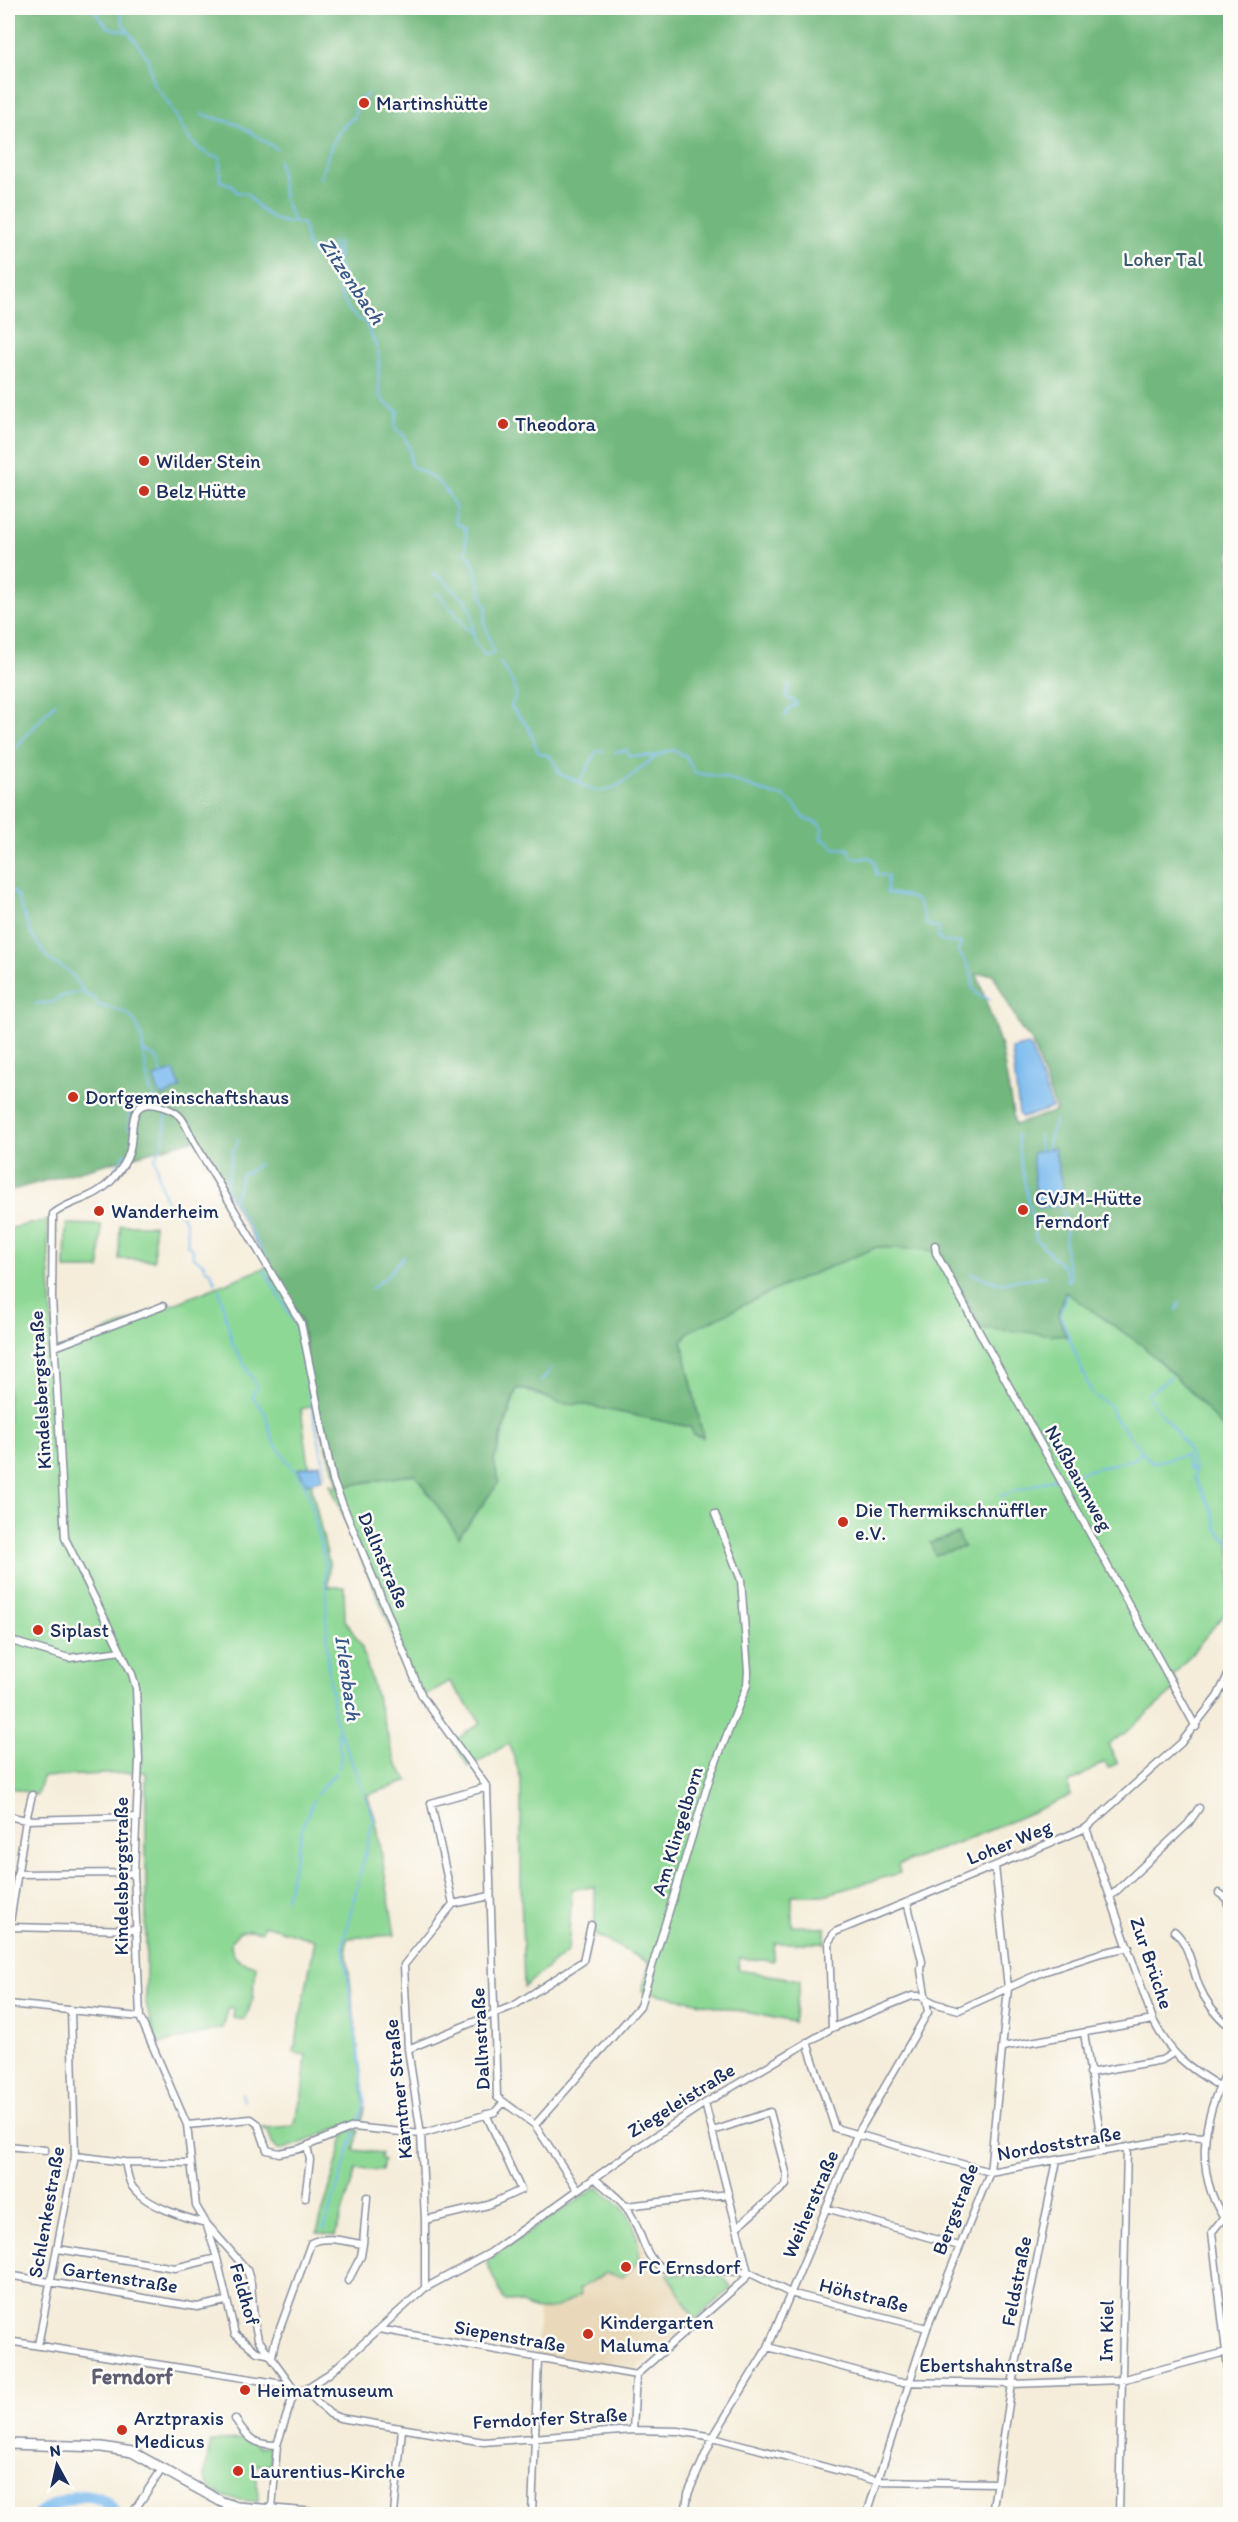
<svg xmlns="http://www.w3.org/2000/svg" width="1238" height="2522" font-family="Itim,sans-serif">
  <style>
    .built { fill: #e9d9ba }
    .green { fill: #8ed895; stroke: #54847a; stroke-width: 1.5 }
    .forest { fill: #72b87e; stroke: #46746e; stroke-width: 1.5; fill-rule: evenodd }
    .water { fill: #7bbbef; stroke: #4b75a6; stroke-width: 1.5 }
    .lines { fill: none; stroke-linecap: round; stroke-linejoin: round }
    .stream { stroke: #7bbbef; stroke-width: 2 }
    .river { stroke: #7bbbef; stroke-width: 12 }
    .street-casing { stroke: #888e9c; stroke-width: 9 }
    .primary-casing { stroke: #888e9c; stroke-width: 12 }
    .street { stroke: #fff; stroke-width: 6 }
    .primary { stroke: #fff; stroke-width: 9 }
    .poi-dot { fill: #c8321e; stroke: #fdfcf7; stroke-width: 2 }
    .labels { text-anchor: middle; stroke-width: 5; stroke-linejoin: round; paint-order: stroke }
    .poi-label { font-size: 20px; fill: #1b2f5e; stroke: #fdfcf7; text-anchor: start }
    .park-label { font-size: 20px; fill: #38596c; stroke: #fdfcf7 }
    .street-label { font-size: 20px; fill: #1b2f5e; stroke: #fdfcf7 }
    .water-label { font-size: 21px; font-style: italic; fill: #38598a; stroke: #fdfcf7 }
    .quarter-label { font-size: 22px; font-weight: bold; fill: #5f5d71; stroke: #fdfcf7 }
  </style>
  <rect width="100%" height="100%" fill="#fdfcf7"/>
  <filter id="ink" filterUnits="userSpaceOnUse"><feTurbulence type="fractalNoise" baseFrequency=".0167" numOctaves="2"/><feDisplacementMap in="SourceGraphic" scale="12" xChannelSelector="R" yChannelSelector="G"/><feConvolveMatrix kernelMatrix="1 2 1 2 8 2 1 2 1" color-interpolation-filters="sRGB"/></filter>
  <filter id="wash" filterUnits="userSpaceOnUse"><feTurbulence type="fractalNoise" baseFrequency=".008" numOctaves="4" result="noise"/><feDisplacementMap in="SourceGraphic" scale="24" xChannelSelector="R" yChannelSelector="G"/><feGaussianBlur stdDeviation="1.35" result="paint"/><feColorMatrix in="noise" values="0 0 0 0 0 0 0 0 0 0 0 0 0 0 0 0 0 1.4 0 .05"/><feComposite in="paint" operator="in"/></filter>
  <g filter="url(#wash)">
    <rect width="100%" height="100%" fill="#f5edda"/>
    <path class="built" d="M 637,2228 L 651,2264 L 667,2274 L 695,2319 L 631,2373 L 536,2355 L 539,2310 L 562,2305 L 579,2289 L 606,2273 Z"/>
    <path class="green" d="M 47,1220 L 54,1352 L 269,1266 L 301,1320 L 314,1406 L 301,1409 L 313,1494 L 329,1563 L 328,1587 L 344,1587 L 345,1620 L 361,1645 L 396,1764 L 409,1781 L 367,1795 L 376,1821 L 395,1935 L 347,1938 L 346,1946 L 365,2109 L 361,2125 C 335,2122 307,2146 278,2150 L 272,2143 L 268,2131 L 262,2128 L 293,2126 L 302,2095 L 306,2055 L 294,2053 L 315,1940 L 264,1925 L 261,1932 L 251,1930 L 240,1931 L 231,1941 C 231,1959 239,1962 255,1965 L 256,1968 L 253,1998 L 245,2020 L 233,2018 L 234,2008 L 229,2007 L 223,2028 L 159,2044 L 150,2020 L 146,2003 L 146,1772 L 42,1777 L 37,1795 L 8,1787 L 8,1229 Z
      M 66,1224 L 101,1225 L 100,1269 L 65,1269 Z
      M 120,1225 L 154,1225 L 154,1260 L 119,1259 Z
      M 877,1247 L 928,1250 L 940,1254 L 1066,1336 L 1058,1315 L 1065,1292 L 1142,1345 L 1190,1391 L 1230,1436 L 1230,1607 L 1173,1676 L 1179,1686 L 1125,1733 L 1108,1745 L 1118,1763 L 1108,1768 L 1105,1762 L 1069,1783 L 1070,1796 L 983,1833 L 898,1865 L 900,1873 L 824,1895 L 792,1895 L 792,1926 L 825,1927 L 825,1943 L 775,1943 L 773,1961 L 740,1958 L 738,1970 L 800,1980 L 794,2022 L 642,1991 L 650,1963 L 595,1935 L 595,1887 L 572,1889 L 568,1951 L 524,1987 L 521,1891 L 521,1779 L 509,1743 L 469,1767 L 453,1742 L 481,1722 L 449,1681 L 421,1699 L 330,1484 L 339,1487 L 415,1474 L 459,1536 L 499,1482 L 494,1462 L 517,1388 C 539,1393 557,1406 581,1404 L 690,1427 L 703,1437 L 682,1341 L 688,1331 L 781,1287 Z
      M 346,2130 L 359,2130 L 354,2150 L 381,2153 L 380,2158 L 384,2160 L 382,2171 L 356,2169 L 335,2236 L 317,2232 Z
      M 597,2187 C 631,2213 635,2215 640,2259 L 623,2277 L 606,2273 L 579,2289 L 581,2294 C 568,2302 547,2315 531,2308 C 520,2304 517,2301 504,2300 L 486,2261 Z
      M 667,2274 L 722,2275 L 732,2288 L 695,2319 Z
      M 250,2440 L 258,2447 L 271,2447 L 271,2465 L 256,2465 L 258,2502 L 232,2499 L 211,2491 L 204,2477 L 211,2441 Z"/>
    <path class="forest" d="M 8,8 L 1230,8 L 1230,1436 L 1190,1391 L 1142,1345 L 1065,1292 L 1058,1315 L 1066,1336 L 981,1328 L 940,1254 L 928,1250 L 877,1247 L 781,1287 L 688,1332 L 682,1341 L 703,1437 L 694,1435 L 690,1427 L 581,1404 C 559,1406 555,1401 537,1393 C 531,1390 523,1390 517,1388 L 503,1428 L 494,1462 L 499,1482 L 459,1537 L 415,1474 L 339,1487 L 314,1406 L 301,1320 L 196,1139 L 8,1191 ZM 977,974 L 993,974 L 1021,1029 L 1031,1040 L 1056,1111 L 1015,1125 L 1001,1047 Z
      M 958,1534 L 964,1547 L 935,1555 L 930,1543 Z"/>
    <path class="water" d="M 1027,1045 L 1030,1046 L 1052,1108 L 1022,1118 L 1019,1114 L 1012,1049 Z
      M 174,1071 L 181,1088 L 162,1097 L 157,1088 L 154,1077 Z
      M 1054,1148 L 1066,1205 L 1037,1208 L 1032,1153 Z
      M 320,1464 L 323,1478 L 307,1484 L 298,1469 Z"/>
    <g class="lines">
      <path class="stream" d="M 92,8 L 108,27 L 127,32
        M 120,8 L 123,24 L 148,58 L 153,83 L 167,101 L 189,139 L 201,150 L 211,156 L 220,157 L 220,181 L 232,185 L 236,192 L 246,193 C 255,204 269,220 284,222 C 291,223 296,221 303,224 C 307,232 303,239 308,246 C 313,255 324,261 330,270 C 342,288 341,313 365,322 C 368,330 374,340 377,348 C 384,375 367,397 398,411 L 395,426 L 397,431 L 402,432 L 410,449 L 410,465 C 434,478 445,482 456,510 L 455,519 L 456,524 L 463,526 L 466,531 L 466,552 C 481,568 476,590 487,608 L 484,621 L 494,653 L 485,655 L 474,641 L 472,614 L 466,599 C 452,593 447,578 432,573
        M 202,114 L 239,125 L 277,149
        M 279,161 L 284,199 L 294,222
        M 320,178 C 328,158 334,128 354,118 L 357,103 L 367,94
        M 331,242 L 343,276 L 338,283
        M 338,265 L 338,242
        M 435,593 L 439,594 L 467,629 L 473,633
        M 499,661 L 513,683 L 516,694 L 511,707 L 529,728 L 538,752 L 551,757 L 561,775 C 575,776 584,790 599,791 C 620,792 642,764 659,755 C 663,752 668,751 673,750 L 686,757 L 695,773 L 723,777 L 773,795 L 783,796 L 796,806 L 804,819 L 818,823 L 822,828 L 821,839 L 827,841 L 834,848 L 849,849 L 852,857 L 859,859 L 870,857 L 875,862 L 876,874 L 888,876 L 887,893 C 914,897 920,895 926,924 L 939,929 L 938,937 L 943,942 L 961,943 L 958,951 C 966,962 975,975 973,989 L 977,994 L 991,1000
        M 785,716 L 789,708 L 797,705 L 796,702 L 786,697 L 789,684
        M 615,752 L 627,750 L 629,756 L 656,756
        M 8,756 L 55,703
        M 579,783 L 597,751 L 603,751
        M 8,886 L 17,896 L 32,936 L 49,960 L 70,972 L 87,996 L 94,997 L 98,1005 C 107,1007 121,1009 129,1015 C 151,1033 138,1079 157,1102 L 168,1104
        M 35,1004 L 54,1002 L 59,997 L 83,991
        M 143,1051 L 157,1058 L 162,1074
        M 139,1102 L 154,1099
        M 167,1114 L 163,1143 L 155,1158 C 158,1171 160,1188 166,1200 C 170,1208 174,1208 180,1213 C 187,1220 189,1236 187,1245 L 193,1250 L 193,1257 L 204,1264 L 206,1270 L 210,1270 L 215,1282
        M 129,1129 L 130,1112 L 134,1106
        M 1017,1134 L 1020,1160 L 1036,1239 L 1064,1268 L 1069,1282
        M 1039,1135 L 1040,1151
        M 238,1139 L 237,1145 L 233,1151 L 227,1183 L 224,1185 L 267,1259
        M 1046,1150 L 1055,1120
        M 108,1180 L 126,1153
        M 232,1198 L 236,1195 L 242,1174 L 247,1173 L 259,1164
        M 1062,1212 L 1067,1223 L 1065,1243 L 1066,1259 L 1071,1276 L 1069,1282
        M 265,1271 L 295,1324 L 326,1475
        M 970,1273 L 998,1283 L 1046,1276
        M 371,1289 L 386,1277 L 403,1257
        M 219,1290 L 233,1345 L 257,1386 L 252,1396 L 265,1413 L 273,1441 L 308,1490 L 325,1564 L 328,1664 L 334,1717 L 374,1818 L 343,1944 L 365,2101 L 359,2122
        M 1066,1295 L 1060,1315 L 1092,1394 L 1109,1405 L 1114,1417 L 1152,1463 L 1185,1455 L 1189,1468 L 1195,1470 L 1194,1477 L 1212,1510 L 1217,1529 L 1230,1544
        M 1177,1310 L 1180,1302
        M 1171,1377 L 1147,1395 L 1186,1445 L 1195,1470
        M 541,1382 L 552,1367
        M 1064,1477 L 1136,1458 L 1142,1452
        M 1000,1496 L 1056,1478
        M 337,1731 L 341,1757 L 339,1768
        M 317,1794 L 335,1773
        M 286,1898 L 303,1826 L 314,1800
        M 242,2093 L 244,2101
        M 288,2155 L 302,2151
        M 324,2229 L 355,2132"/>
      <path class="river" d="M 39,2514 C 63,2499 96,2482 116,2514"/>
    </g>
  </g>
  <g filter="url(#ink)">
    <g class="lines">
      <defs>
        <path id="street" d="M 935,1245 L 936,1253 L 1196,1727
          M 55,1347 L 163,1306
          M 8,1640 L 69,1658 L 121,1651
          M 8,1816 L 26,1820 L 136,1817
          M 1086,1828 L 1153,2020 C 1170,2054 1187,2067 1219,2086
          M 17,1874 L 134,1873
          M 1219,1893 L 1226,1898 L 1230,1910
          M 1111,1896 L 1188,1824 L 1199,1808
          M 453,1904 L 431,1803 L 487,1787
          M 9,1927 L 135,1930
          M 1174,1931 C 1189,1943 1192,1968 1199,1986 C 1206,2003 1216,2015 1230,2027
          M 8,1935 L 26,1820 L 32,1795
          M 8,2004 L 140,2017
          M 832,2028 L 829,1941 L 835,1932 L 1086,1828 L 1181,1743 L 1217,1697 L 1230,1671
          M 1084,2033 L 1103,2152
          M 807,2042 L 835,2128 L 990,2172 L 1188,2136 L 1204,2137
          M 1003,2047 L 1153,2020
          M 408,2049 L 515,2005 L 583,1961 L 591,1925
          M 1230,2066 C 1201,2118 1192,2177 1230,2227
          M 1089,2073 L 1162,2060 L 1173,2053
          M 187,2125 L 251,2119 L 258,2124 L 267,2150 L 279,2153 L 299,2149 L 353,2127 L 421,2134 L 495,2112 L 504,2102
          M 535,2125 L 640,2006 L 711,1774 L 747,1685 L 748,1671 L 741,1580 L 715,1514
          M 713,2131 L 770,2112 L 787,2176 L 786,2185 L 737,2227
          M 8,2146 L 45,2150
          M 75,2156 L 125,2162 L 191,2163
          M 125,2162 C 127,2170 128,2183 134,2189 C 148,2206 185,2218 206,2223 L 217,2258 L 235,2334 L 257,2352 L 272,2355
          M 594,2178 C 604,2187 617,2196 625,2206 C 643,2226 641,2261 667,2270 L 748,2272 L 790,2293 L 927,2328
          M 305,2198 L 310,2160 L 307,2146
          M 626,2206 L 729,2194
          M 826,2208 L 959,2246
          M 1230,2214 L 1223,2218 L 1212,2232 L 1230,2386
          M 425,2220 L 488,2205 L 521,2190 L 486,2114
          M 58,2249 L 175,2268 L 217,2258
          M 8,2275 L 197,2307 L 226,2301
          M 348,2281 L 361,2256 L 363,2244
          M 425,2288 L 425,2220 L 421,2134 L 408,2049 L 404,1965 L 453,1904 L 490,1896
          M 379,2329 L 636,2375
          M 8,2341 L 283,2384 L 309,2394 L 330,2414 L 340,2418 L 484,2442 L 633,2430 L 678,2431 L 713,2437 L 877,2481 L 996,2483
          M 38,2345 L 75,2156 L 71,2011
          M 768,2347 L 898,2382 L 1012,2384 L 1121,2380 L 1226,2352
          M 272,2356 L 275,2342 L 311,2243 C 326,2235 347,2242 363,2244 L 367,2197
          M 299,2389 L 305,2389 L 330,2373 L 425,2288 L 490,2253 L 631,2152 L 705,2103 L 832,2028 L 912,1996 L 920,1996 L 937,2004 L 959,2010 L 1043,1972 L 1101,1953 L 1129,1947
          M 295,2390 L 258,2339 L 254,2320 L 251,2283 L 247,2270 L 206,2223 L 196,2206 L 187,2125 L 140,2017 L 134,1873 L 139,1760 L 136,1688 L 132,1674 L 65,1538 L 52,1298 L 53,1214 C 72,1199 94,1200 112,1180 C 119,1172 126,1163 129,1153 C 136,1133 124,1096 160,1106 C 183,1113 183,1120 193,1140 L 301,1323 L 333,1481 L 422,1696 L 487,1787 L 497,2097 L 535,2125 L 578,2190
          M 235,2419 C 248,2438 253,2445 277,2445
          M 633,2430 L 636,2375 L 745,2279 L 748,2272 L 705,2103
          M 272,2510 L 277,2445 L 295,2390
          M 132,2514 L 162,2469
          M 394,2514 L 402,2429
          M 532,2514 L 538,2359
          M 685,2514 L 688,2494 L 713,2437 L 768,2347 L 857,2135 L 928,2012 L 921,1970 L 922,1961 L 907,1902
          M 867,2514 L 927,2328 L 990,2172 L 1008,1988 L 995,1866
          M 992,2514 L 1012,2384 L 1057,2160
          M 1119,2514 L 1127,2147"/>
        <path id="primary" d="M 8,2444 L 102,2447 L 132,2452 L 222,2502 L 237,2507 L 321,2514"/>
      </defs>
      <use href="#street" class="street-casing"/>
      <use href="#primary" class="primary-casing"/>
      <use href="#street" class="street"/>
      <use href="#primary" class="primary"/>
    </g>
  </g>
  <g class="poi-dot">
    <circle cx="364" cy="103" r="6"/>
    <circle cx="503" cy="424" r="6"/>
    <circle cx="144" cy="461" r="6"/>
    <circle cx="144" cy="491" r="6"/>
    <circle cx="73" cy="1097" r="6"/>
    <circle cx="1023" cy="1210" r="6"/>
    <circle cx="99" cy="1211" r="6"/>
    <circle cx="843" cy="1522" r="6"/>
    <circle cx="38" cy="1630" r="6"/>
    <circle cx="626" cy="2267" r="6"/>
    <circle cx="588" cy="2334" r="6"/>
    <circle cx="245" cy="2390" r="6"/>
    <circle cx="122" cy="2430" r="6"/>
    <circle cx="238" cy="2471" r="6"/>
  </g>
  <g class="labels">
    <g class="poi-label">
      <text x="376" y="110">Martinshütte</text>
      <text x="515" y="431">Theodora</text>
      <text x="156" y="468">Wilder Stein</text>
      <text x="156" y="498">Belz Hütte</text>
      <text x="85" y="1104">Dorfgemeinschaftshaus</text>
      <text x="1035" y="1205">CVJM-Hütte<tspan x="1035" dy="23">Ferndorf</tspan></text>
      <text x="111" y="1218">Wanderheim</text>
      <text x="855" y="1517">Die Thermikschnüffler<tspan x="855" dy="23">e.V.</tspan></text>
      <text x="50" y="1637">Siplast</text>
      <text x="638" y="2274">FC Ernsdorf</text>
      <text x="600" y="2329">Kindergarten<tspan x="600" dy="23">Maluma</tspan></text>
      <text x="257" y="2397">Heimatmuseum</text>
      <text x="134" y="2425">Arztpraxis<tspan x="134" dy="23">Medicus</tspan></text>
      <text x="250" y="2478">Laurentius-Kirche</text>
    </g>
    <g class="park-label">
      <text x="1163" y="266">Loher Tal</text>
    </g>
    <g class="street-label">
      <text transform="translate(40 1390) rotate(-93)" y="7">Kindelsbergstraße</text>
      <text transform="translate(1079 1478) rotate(61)" y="7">Nußbaumweg</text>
      <text transform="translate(384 1560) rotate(67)" y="7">Dallnstraße</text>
      <text transform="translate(677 1831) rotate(-73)" y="7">Am Klingelborn</text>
      <text transform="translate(1009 1842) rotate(-22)" y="7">Loher Weg</text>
      <text transform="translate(121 1876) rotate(-90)" y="7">Kindelsbergstraße</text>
      <text transform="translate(1152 1963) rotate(71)" y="7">Zur Brüche</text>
      <text transform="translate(480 2039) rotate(-93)" y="7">Dallnstraße</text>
      <text transform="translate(398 2089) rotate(-96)" y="7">Kärntner Straße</text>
      <text transform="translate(681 2100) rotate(-32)" y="7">Ziegeleistraße</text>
      <text transform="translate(1059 2143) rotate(-10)" y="7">Nordoststraße</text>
      <text transform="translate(810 2204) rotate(-67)" y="7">Weiherstraße</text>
      <text transform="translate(955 2209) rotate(-69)" y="7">Bergstraße</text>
      <text transform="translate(46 2212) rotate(-80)" y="7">Schlenkestraße</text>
      <text transform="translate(120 2277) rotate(9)" y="7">Gartenstraße</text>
      <text transform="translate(1016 2281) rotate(-79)" y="7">Feldstraße</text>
      <text transform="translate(245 2294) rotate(74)" y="7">Feldhof</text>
      <text transform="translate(864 2295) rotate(14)" y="7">Höhstraße</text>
      <text transform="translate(1106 2331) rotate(-89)" y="7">Im Kiel</text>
      <text transform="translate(510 2336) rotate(10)" y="7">Siepenstraße</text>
      <text x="996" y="2372">Ebertshahnstraße</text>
      <text transform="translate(550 2418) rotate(-3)" y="7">Ferndorfer Straße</text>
    </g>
    <g class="water-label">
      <text transform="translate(352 281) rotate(56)" y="7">Zitzenbach</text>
      <text transform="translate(348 1678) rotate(82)" y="7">Irlenbach</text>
    </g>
    <g class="quarter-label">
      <text x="132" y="2384">Ferndorf</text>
    </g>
  </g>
  <rect width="1238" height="2522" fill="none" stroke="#fdfcf7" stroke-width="30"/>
  <g transform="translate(57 2465) rotate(352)" stroke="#fdfcf7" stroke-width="4.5" paint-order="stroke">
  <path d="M0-4.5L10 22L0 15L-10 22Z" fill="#1b2f5e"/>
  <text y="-9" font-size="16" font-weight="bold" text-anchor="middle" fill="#1b2f5e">N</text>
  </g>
</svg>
